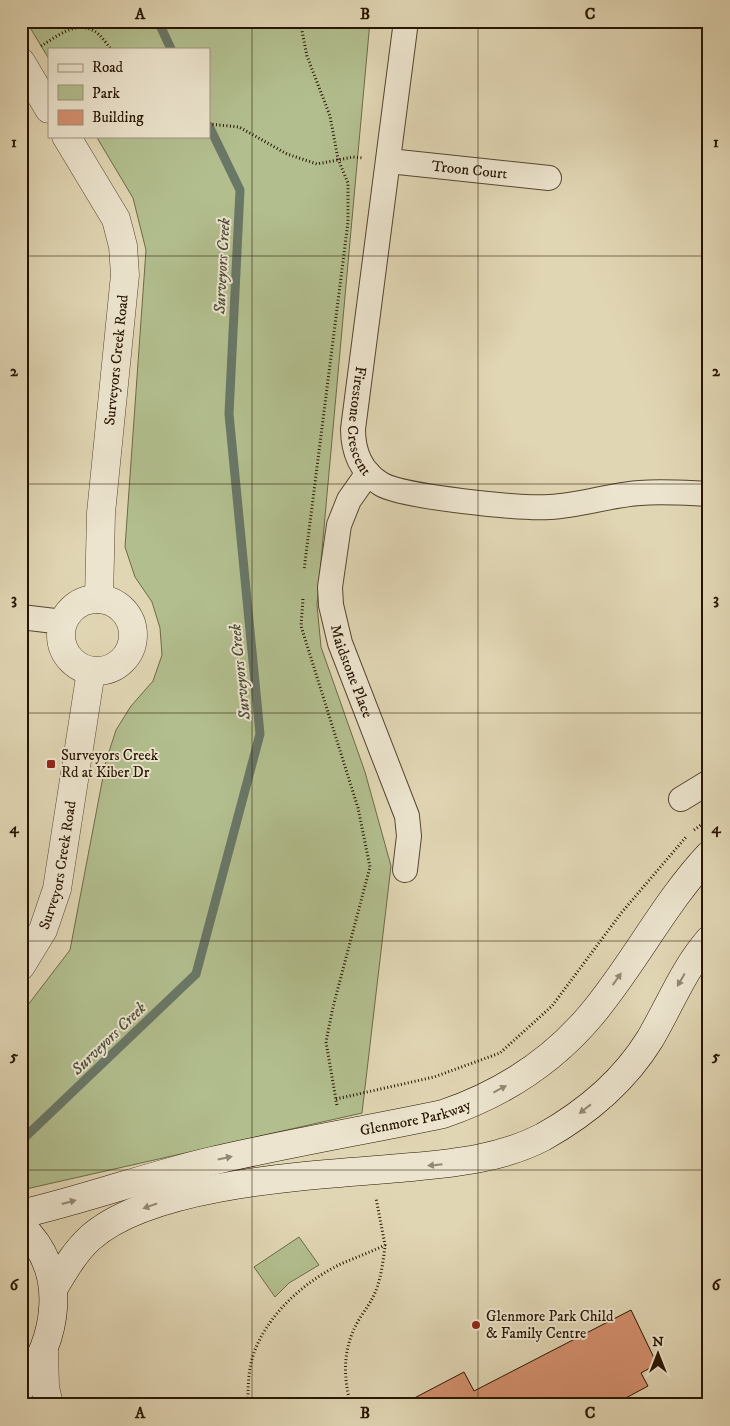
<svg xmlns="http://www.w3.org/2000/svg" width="730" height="1426" font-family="'IM FELL DW Pica',serif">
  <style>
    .green { fill: #b2be8e; stroke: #6d6a47 }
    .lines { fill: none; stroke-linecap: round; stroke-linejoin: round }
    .stream { stroke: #697767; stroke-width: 9 }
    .building { fill: #d4906e; stroke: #281500 }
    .minor-casing { stroke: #56452d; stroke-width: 26 }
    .tertiary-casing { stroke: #56452d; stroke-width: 29 }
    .secondary-casing { stroke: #281500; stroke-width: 29 }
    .path { stroke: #281500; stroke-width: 3; stroke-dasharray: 1 2.5; stroke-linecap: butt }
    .minor { stroke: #ece4ce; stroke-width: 24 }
    .tertiary { stroke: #ece4ce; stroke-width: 28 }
    .secondary { stroke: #ece4ce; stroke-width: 28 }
    .oneway { fill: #948771 }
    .grid { fill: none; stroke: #281500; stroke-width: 1; stroke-opacity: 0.55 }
    .poi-dot { fill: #8f2418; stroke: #ece4ce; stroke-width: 2 }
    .labels { text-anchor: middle; stroke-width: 4; stroke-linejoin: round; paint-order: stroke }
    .street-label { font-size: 15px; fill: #281500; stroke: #ece4ce }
    .poi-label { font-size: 15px; fill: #281500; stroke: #ece4ce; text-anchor: start }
    .water-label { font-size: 16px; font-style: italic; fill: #4e4e3c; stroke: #ece4ce }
    .neatline { fill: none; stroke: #281500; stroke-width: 2 }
    .grid-label { font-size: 16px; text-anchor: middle; font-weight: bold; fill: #281500 }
  </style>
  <rect width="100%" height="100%" fill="#e1d6b4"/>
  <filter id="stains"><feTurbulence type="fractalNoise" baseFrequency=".004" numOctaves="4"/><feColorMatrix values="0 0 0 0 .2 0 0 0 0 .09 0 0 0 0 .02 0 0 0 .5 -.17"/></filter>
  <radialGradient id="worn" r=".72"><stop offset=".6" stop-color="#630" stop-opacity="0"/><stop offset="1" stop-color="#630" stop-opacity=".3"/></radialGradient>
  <path class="green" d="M 26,21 L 370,21 L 317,605 L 321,647 L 365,772 L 391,866 L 362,1113 L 26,1189 L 21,1187 L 21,1014 L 70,950 L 106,761 L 116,730 L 131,706 L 153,681 L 162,655 L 160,628 L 152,602 L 135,577 L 125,547 L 146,250 L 133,198 L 96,136 L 209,136 L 209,49 L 49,49 L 49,59 Z
    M 299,1237 L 319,1265 L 289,1283 L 275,1297 L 254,1267 Z"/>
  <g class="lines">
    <path class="stream" d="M 158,21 L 171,49
      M 21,1141 L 196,974 L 260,734 L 229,414 L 240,190 L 209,126"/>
  </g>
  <path class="building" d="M 631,1310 L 657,1364 L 641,1373 L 648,1386 L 613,1405 L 401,1405 L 464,1372 L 474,1391 Z"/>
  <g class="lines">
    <defs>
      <g id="minor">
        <path id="s1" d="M 406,21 L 353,429 C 353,451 361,472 381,484 C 402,497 522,509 550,507 C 581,505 610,495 640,493 C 663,491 686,493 709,494"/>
        <path id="s2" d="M 389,161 L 549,178"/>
        <path id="s3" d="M 368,473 L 349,500 L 339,525 L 330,587 L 331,605 L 340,643 L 407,816 L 409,836 L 405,870"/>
        <path d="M 21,617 L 63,622"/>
        <path d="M 681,799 L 709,782"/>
      </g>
      <g id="tertiary">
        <path d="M 21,62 L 49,109"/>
        <path d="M 66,136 L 116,219 L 123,246 L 125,275 L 101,513 L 99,599"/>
        <circle cx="97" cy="635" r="36"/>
        <path id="s4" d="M 21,966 L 43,930 L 57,889 L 91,671"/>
        <path d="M 44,1353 L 45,1387 L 49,1405"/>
      </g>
      <g id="secondary">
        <path id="s5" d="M 21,1214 C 86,1199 148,1176 212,1161 C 289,1143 367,1130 443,1114 C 502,1094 552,1062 592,1014 C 634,964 664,903 709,855"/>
        <path d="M 21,1226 C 70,1271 58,1340 21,1388"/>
        <path d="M 55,1286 C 65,1269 75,1252 90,1238 C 155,1180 326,1175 412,1167 C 456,1163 503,1158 543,1137 C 586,1113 624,1081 650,1039 C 670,1005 683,970 709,940"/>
      </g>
    </defs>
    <use href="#minor" class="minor-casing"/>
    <use href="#tertiary" class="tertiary-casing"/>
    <use href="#secondary" class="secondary-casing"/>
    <path class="path" d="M 300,21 L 307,56 L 330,116 L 338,159 L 348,183 L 348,222 L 304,570
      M 41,46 C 56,37 76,20 94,31 C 100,34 106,43 111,49
      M 209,124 L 239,127 L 287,154 L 317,164 L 353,157 L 363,158
      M 303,599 L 301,626 L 358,808 L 370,867 L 333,1007 L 326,1042 L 337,1106
      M 694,830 L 709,819
      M 336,1099 L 434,1077 L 500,1053 L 552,1006 L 622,912 L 686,837
      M 248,1405 C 248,1389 248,1374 252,1359 C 264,1317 304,1281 343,1263 C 357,1257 371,1252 385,1245 L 376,1198
      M 351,1405 C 343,1378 343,1350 356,1325 C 361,1315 369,1306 374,1295 C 381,1280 383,1262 385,1246"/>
    <use href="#minor" class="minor"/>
    <use href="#tertiary" class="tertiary"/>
    <use href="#secondary" class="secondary"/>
  </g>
  <defs><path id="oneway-solid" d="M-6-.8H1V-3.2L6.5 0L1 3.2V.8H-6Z" transform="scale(1.25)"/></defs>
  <g class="oneway">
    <use href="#oneway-solid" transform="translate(617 979) rotate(-55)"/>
    <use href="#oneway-solid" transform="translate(681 980) rotate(120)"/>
    <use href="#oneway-solid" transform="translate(500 1089) rotate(-28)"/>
    <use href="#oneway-solid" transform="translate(585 1109) rotate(142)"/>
    <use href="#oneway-solid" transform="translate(225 1158) rotate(-12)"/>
    <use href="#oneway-solid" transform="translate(435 1165) rotate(174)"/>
    <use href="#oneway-solid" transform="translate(69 1202) rotate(-15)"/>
    <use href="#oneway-solid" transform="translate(150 1206) rotate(161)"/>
  </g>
  <path class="grid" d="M 252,21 L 252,1405M 478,21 L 478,1405M 21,256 L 709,256M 21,484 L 709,484M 21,713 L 709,713M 21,941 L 709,941M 21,1170 L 709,1170"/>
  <g class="poi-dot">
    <rect x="46" y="759" width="10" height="10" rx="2.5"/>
    <circle cx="476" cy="1325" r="5"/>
  </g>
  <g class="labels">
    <g class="street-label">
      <text dy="5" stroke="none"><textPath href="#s2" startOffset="81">Troon Court</textPath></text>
      <text transform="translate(116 360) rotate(-84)" y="5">Surveyors Creek Road</text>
      <text dy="5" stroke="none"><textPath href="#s1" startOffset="404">Firestone Crescent</textPath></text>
      <text dy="5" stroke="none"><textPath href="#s3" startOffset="210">Maidstone Place</textPath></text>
      <text dy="5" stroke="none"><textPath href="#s4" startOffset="109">Surveyors Creek Road</textPath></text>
      <text dy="5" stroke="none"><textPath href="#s5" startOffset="406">Glenmore Parkway</textPath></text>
    </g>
    <g class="poi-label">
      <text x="61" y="760">Surveyors Creek<tspan x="61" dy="17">Rd at Kiber Dr</tspan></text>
      <text x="486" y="1321">Glenmore Park Child<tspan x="486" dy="17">&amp; Family Centre</tspan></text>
    </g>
    <g class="water-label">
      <text transform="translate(221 266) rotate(-87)" y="6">Surveyors Creek</text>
      <text transform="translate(239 672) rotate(-96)" y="6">Surveyors Creek</text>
      <text transform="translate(108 1038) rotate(-44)" y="6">Surveyors Creek</text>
    </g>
  </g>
  <rect width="730" height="1426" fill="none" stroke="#e1d6b4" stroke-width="55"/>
  <rect x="48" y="48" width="162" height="90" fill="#ece4ce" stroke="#9e917c"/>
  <rect x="58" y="64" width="25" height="8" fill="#ece4ce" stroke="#9e917c"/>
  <text x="92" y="72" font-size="15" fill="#281500">Road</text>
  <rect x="58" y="85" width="25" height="15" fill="#b2be8e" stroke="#9e917c"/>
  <text x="92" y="98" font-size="15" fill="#281500">Park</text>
  <rect x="58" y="110" width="25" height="15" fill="#d4906e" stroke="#9e917c"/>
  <text x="92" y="122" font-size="15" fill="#281500">Building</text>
  <g transform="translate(658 1354)" stroke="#ece4ce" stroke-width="4" paint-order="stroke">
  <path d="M0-4L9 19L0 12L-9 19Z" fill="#281500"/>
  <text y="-8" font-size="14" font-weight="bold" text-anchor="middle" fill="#281500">N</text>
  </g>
  <rect x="28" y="28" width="674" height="1370" class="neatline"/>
  <g class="grid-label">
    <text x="140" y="19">A</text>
    <text x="365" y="19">B</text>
    <text x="590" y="19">C</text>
    <text x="14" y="147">1</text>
    <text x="716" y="147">1</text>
    <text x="14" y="376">2</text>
    <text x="716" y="376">2</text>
    <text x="14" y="604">3</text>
    <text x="716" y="604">3</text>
    <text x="14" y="833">4</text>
    <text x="716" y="833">4</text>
    <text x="14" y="1061">5</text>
    <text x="716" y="1061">5</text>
    <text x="14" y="1290">6</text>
    <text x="716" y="1290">6</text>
    <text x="140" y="1418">A</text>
    <text x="365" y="1418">B</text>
    <text x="590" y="1418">C</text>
  </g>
  <rect width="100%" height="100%" filter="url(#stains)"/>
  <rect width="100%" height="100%" fill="url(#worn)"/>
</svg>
